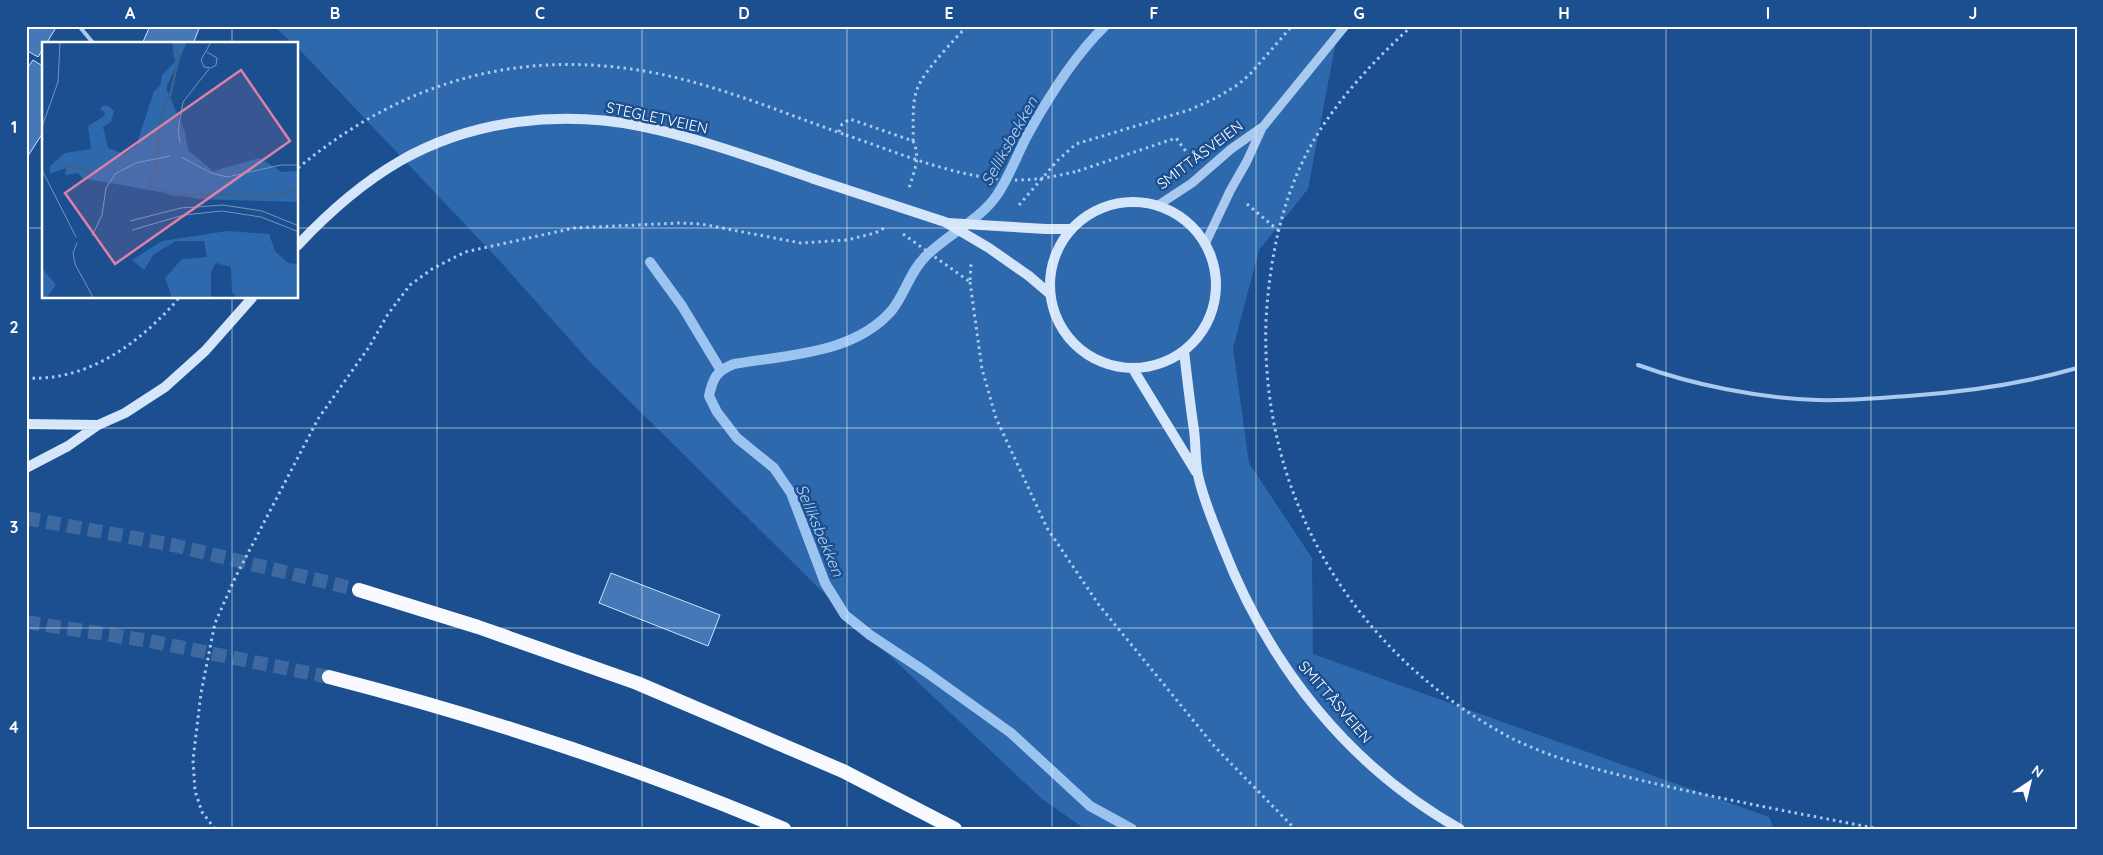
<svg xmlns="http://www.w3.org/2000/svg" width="2103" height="855" font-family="Quicksand,sans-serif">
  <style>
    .green { fill: #2e69ad }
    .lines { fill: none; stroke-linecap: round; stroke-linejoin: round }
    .stream { stroke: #9cc4f0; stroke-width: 10 }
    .building { fill: #4478b7; stroke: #cfe3fa }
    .trunk-tunnel { stroke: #3d69a0; stroke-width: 14; stroke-dasharray: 14 7; stroke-linecap: butt }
    .path { stroke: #a9c9ee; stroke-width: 3; stroke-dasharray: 2.5 4; stroke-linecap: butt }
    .service { stroke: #a9c9ee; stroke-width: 4 }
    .tertiary { stroke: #a9c9ee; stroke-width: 9 }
    .secondary { stroke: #d6e6fa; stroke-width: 10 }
    .trunk { stroke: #f8faff; stroke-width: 14 }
    .path-bridge { stroke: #a9c9ee; stroke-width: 3; stroke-dasharray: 2.5 4; stroke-linecap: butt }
    .secondary-bridge { stroke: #d6e6fa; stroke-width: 10 }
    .grid { fill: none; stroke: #fff; stroke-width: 1; stroke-opacity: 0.55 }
    .labels { text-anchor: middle; stroke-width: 5; stroke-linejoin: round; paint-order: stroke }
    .street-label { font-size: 15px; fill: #fff; stroke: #1b4f8f }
    .water-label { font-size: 16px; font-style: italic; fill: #b5d3f5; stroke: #1b4f8f }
    .inset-river { fill: none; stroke: #3c6290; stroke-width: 2.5 }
    .inset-road { fill: none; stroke: #7695bc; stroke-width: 1 }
    .view { fill: #dd80a5; fill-opacity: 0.15; stroke: #dd80a5; stroke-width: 2.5 }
    .inset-edge { fill: none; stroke: #fff; stroke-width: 2.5 }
    .neatline { fill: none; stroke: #fff; stroke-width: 2 }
    .grid-label { font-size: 16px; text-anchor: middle; font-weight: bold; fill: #fff }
  </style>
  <rect width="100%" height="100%" fill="#1b4f8f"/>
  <path class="green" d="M 274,26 L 1339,26 L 1308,189 L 1259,250 L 1233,348 L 1249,463 L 1312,558 L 1313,654 L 1769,817 L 1774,829 L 1085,829 L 1042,799 L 839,608 L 590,362 L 497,258 L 298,48 L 298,44 L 293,44 Z"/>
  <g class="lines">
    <path class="stream" d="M 1105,26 C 1075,55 1048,98 1028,134 C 1017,154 1010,176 997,195 C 980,220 948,234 926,256 C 910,271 905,294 892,310 C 855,354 786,355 734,364 C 716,371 713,378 709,396 L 717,412 L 737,438 L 774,468 L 791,493 L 825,583 L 845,615 L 870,635 L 926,672 L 1011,733 L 1090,806 L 1132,829
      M 650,262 L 682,306 L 720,369"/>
  </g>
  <path class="building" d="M 26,26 L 57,26 L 46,44 L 44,44 L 44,47 L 38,57 L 26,50 Z
    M 150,26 L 200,26 L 193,44 L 142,44 Z
    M 33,60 L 44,67 L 44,131 L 26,159 L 26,70 Z
    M 611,573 L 720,615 L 708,646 L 599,603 Z"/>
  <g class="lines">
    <path class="trunk-tunnel" d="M 26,518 L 173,545 L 359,590
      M 26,622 L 150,641 L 329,677"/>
    <path class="path" d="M 1412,26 C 1374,60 1333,104 1309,149 C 1281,201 1269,263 1266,321 C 1260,500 1356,656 1513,739 C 1556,760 1603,771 1648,782 C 1725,800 1802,814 1879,829
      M 839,132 L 842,124 L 850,119 L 913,141 C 921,157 914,172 909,188
      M 913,141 C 914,124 911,103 918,87 C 925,70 953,41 967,26
      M 298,168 C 403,81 520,47 655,73 C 721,86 783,113 846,135
      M 1078,171 L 1176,138 L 1190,157
      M 1247,204 L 1279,231
      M 1019,205 L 1058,160 L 1076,144 L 1189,110 L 1216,98 L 1239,84 L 1251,73 L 1292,26
      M 903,234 L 970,282 L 971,264
      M 970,282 L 982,369 L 996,418 L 1047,528 L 1099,605 L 1139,654 L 1215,747 L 1295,829
      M 26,378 C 88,382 141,342 179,298
      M 215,829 L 202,812 L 195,791 L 193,760 L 201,693 L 215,623 L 236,576 L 318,419 L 369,347 L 388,314 L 410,285 L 432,269 L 465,252 L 574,228 L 679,223 L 701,224 L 801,243 L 847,240 L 875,233 L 886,227"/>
    <path class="service" d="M 79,26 L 94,44
      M 1638,365 C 1693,385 1759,398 1817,400 C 1848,401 1878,398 1908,396 C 1965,392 2022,384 2077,368"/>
    <path class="tertiary" d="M 1157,206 L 1192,183 L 1231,149 L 1261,128
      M 1205,244 L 1230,191 L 1247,161 L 1262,128 L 1345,26"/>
    <path class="secondary" d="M1050 285a83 83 0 1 1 166 0a83 83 0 1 1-166 0Z
      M 1046,229 L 1071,229
      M 298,245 C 328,213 362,183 400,161 C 471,120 560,110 640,126 C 699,138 756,159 814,179
      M 1029,276 L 1050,294
      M 1184,351 C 1187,377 1190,404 1194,430 C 1196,445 1195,461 1198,475 C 1203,499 1214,524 1223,547 C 1269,665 1348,766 1460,829
      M 1133,369 L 1196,472
      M 26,424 L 98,425
      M 26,468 L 68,446 L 98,425 L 125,413 L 165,387 L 205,351 L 252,298"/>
    <path class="trunk" d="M 359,590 L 478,627 L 637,683 L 843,771 L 955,829
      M 329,677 C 484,717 637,767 784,829"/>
    <path class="path-bridge" d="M 846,135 C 902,154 958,179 1017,180 C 1038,180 1058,176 1078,171"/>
    <path class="secondary-bridge" d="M 814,179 L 945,222 L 989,248 L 1029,276
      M 948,223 L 1046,229"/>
  </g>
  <path class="grid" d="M 232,26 L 232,44M 437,26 L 437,829M 642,26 L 642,829M 847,26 L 847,829M 1052,26 L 1052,829M 1256,26 L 1256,829M 1461,26 L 1461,829M 1666,26 L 1666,829M 1871,26 L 1871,829M 26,228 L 44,228M 298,228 L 2077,228M 232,298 L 232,829M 26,428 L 2077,428M 26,628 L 2077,628"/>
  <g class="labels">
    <g class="street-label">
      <text transform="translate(657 118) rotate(12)" y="5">STEGLETVEIEN</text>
      <text transform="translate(1200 155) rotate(-37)" y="5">SMITTÅSVEIEN</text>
      <text transform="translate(1335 702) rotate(49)" y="5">SMITTÅSVEIEN</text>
    </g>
    <g class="water-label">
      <text transform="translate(1009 141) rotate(-61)" y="6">Selliksbekken</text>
      <text transform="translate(820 530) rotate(67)" y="6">Selliksbekken</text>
    </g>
  </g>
  <g transform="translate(42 42)">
    <rect width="256" height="256" fill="#1b4f8f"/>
    <path d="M 130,0 L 145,0 L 124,46 L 143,90 L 146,108 L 171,129 L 218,116 L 240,130 L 256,129 L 256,160 L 157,157 L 40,136 L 36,131 L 23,133 L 24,126 L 8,132 L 8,124 L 23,111 L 49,107 L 46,84 L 62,74 L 63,70 L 58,68 L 60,64 L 65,63 L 72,69 L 69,80 L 61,85 L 66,106 L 82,112 L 94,104 L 112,49 L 118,44 L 120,33 L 133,20 ZM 185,189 L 227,192 L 233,209 L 246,221 L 256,222 L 256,256 L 195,256 L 190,250 L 189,225 L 174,221 L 169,230 L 169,256 L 130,256 L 123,236 L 140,217 L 165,215 L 162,199 L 134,199 L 112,212 L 102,228 L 90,218 L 120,199 ZM 0,226 L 14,243 L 4,256 L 0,256 Z" fill="#2e69ad"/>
    <path class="inset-river" d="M 116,114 L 117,90 L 123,60 L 128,54 L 137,15 L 131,0M 115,118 L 115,127 L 106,143 L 130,153 L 234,153 L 249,148 L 257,154M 22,123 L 51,130"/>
    <path class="inset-road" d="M 165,10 L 175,16 L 174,23 L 169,26 L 162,25 L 159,18 L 169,0M 0,85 L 16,40 L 18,0M 138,101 L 136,88 L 141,60 L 167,27M 139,115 L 169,131 L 185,135 L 239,123 L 257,123M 0,128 L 34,195M 88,179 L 139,166 L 181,163 L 220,169 L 257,184M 90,188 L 142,173 L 180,169 L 219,175 L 257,190M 50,194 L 60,173 L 64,146 L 73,132 L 94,121 L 128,114M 35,201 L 31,211 L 33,222 L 52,257"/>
    <path class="view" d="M 199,28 L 248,99 L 73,222 L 23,151 Z"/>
    <rect width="256" height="256" class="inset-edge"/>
  </g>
  <rect width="2103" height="855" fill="none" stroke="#1b4f8f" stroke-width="55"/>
  <g transform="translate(2030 782) rotate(35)" stroke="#1b4f8f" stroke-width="4" paint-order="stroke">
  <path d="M0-4L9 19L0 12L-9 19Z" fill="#ffffff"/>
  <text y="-8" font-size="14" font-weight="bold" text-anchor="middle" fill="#ffffff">N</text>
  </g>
  <rect x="28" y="28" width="2048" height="800" class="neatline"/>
  <g class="grid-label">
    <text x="130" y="19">A</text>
    <text x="335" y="19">B</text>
    <text x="540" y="19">C</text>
    <text x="744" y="19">D</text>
    <text x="949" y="19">E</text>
    <text x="1154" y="19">F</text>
    <text x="1359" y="19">G</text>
    <text x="1564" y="19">H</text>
    <text x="1768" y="19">I</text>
    <text x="1973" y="19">J</text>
    <text x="14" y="133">1</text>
    <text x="14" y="333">2</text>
    <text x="14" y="533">3</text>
    <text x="14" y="733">4</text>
  </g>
</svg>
